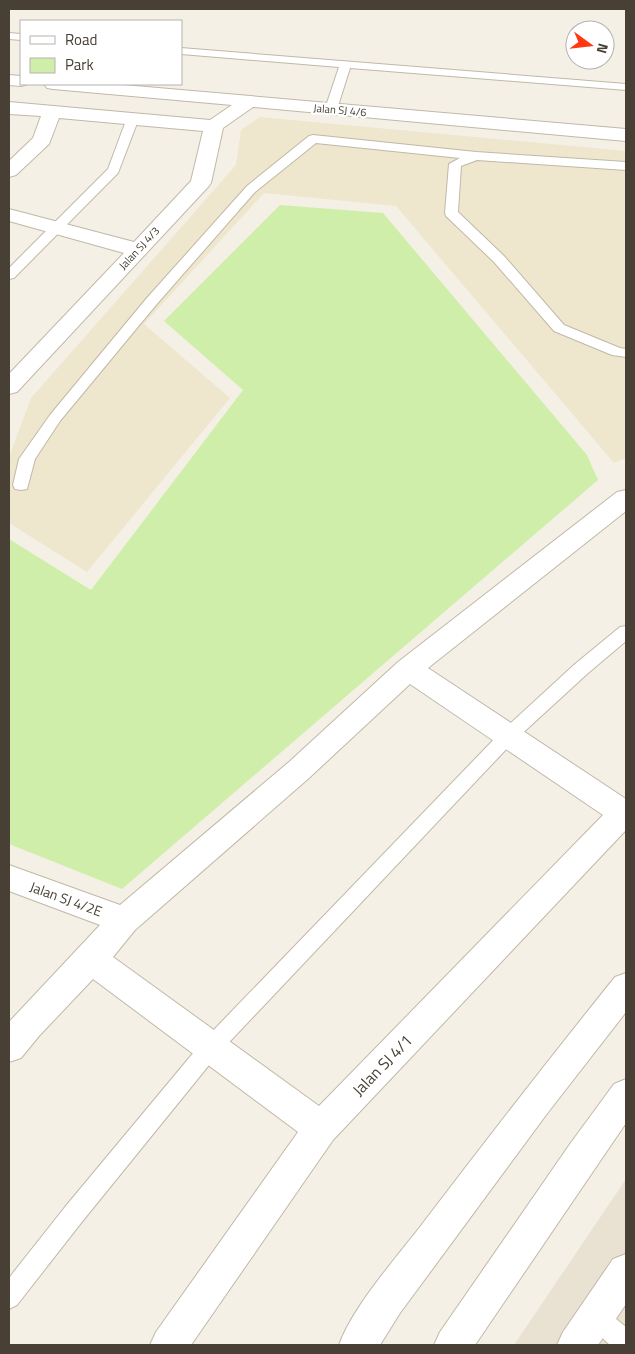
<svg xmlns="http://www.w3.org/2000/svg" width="635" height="1354" font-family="'Titillium Web',sans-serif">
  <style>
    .residential { fill: #e9e2d3 }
    .education { fill: #efe6ce }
    .green { fill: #cfeeaa }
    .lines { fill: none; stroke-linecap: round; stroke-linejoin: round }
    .service-casing { stroke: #c1b8a7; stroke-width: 2 }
    .minor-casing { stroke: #c1b8a7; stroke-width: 2 }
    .tertiary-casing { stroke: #c1b8a7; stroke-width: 2 }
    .service { fill: #fff; fill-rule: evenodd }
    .minor { fill: #fff; fill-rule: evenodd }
    .tertiary { fill: #fff; fill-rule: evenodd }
    .labels { text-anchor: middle; stroke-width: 4.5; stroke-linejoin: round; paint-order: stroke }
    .far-street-label { font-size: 11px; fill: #484034; stroke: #fff }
    .street-label { font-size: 14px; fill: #484034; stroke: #fff }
    .near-street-label { font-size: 16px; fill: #484034; stroke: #fff }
  </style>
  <rect width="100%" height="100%" fill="#f5f0e6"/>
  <path class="residential" d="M 626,1179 L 626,1345 L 514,1345 Z"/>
  <path class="education" d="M 260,117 L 626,151 L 626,458 L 614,463 L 396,206 L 264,193 L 144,324 L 230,398 L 87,572 L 9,523 L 9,457 L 31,398 L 236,165 L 241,130 Z"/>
  <path class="green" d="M 280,205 L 383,213 L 587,455 L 598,480 L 122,889 L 9,844 L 9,539 L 91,590 L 243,390 L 164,321 Z"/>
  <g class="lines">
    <defs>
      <path id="service" d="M 9,33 L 21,34 L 21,40 L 9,39 Z
        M 181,48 L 626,84 L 626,90 L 350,68 L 337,109 L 331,113 L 325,109 L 339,67 L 181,54 Z
        M 133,114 L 139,118 L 118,173 L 14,278 L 9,279 L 9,268 L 108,169 L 127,118 Z
        M 313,135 L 476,152 L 626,162 L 626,170 L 477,160 L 461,166 L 458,212 L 504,256 L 564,325 L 620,348 L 626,349 L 626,357 L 612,355 L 554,331 L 494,262 L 446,216 L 445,213 L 449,164 L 460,158 L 316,143 L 255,192 L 156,305 L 60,421 L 35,459 L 27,489 L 21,490 L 15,489 L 13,485 L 19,459 L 50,415 L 146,299 L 247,186 L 309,136 Z
        M 626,626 L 626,641 L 587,674 L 514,741 L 218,1054 L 81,1223 L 17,1305 L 9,1309 L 9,1278 L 65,1207 L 204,1040 L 502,731 L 575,664 L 620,627 Z
        M 596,1305 L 604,1309 L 626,1327 L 626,1345 L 610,1345 L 588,1325 L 584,1317 L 588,1309 Z"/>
      <path id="minor" d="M 9,75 L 21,76 L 21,84 L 28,84 L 21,86 L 9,85 Z
        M 44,84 L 112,84 L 626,129 L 626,141 L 253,107 L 223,128 L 211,183 L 208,187 L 17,392 L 9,394 L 9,374 L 124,253 L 9,221 L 9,209 L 134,242 L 191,181 L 203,131 L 59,118 L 49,144 L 16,175 L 9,177 L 9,161 L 33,138 L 41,116 L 9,114 L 9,102 L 210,120 L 232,105 L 53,89 L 47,88 Z
        M 626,490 L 626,511 L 428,668 L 626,799 L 626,830 L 333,1140 L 191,1345 L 150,1345 L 156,1332 L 298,1132 L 93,979 L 39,1036 L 21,1058 L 9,1062 L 9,1022 L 100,925 L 9,891 L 9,865 L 120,905 L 289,762 L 398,662 L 617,492 ZM 410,684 L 603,815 L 319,1106 L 113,957 L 135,930 L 309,778 Z
        M 626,1254 L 626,1304 L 598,1345 L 557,1345 L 563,1332 L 613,1259 Z"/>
      <path id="tertiary" d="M 626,973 L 626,1012 L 546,1115 L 400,1313 L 380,1345 L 339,1345 C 353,1306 397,1257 423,1223 C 486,1140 550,1058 615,977 Z
        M 626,1079 L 626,1123 L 475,1345 L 434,1345 L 440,1332 L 570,1144 L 614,1084 Z"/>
    </defs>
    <use href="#service" class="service-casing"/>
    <use href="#minor" class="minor-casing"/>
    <use href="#tertiary" class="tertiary-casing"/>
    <use href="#service" class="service"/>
    <use href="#minor" class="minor"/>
    <use href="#tertiary" class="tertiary"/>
  </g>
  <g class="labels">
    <g class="far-street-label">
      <text transform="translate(340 110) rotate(5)" y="4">Jalan SJ 4/6</text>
      <text transform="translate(139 248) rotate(-47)" y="4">Jalan SJ 4/3</text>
    </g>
    <g class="street-label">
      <text transform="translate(66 899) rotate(20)" y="5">Jalan SJ 4/2E</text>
    </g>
    <g class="near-street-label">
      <text transform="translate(382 1065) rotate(-46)" y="6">Jalan SJ 4/1</text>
    </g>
  </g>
  <rect width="635" height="1354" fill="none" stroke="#484034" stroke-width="20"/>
  <rect x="20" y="20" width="162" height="65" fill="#ffffff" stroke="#b6b3ae"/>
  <rect x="30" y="36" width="25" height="8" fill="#ffffff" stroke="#b6b3ae"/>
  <text x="65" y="45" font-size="15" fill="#484034">Road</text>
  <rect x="30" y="58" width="25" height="15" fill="#cfeeaa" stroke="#b6b3ae"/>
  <text x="65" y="70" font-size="15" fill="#484034">Park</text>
  <g transform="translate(590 45) rotate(105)"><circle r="24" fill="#ffffff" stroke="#b6b3ae"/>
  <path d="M0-4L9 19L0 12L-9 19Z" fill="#ff3712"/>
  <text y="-8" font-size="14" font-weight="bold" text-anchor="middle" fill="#484034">N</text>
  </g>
</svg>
